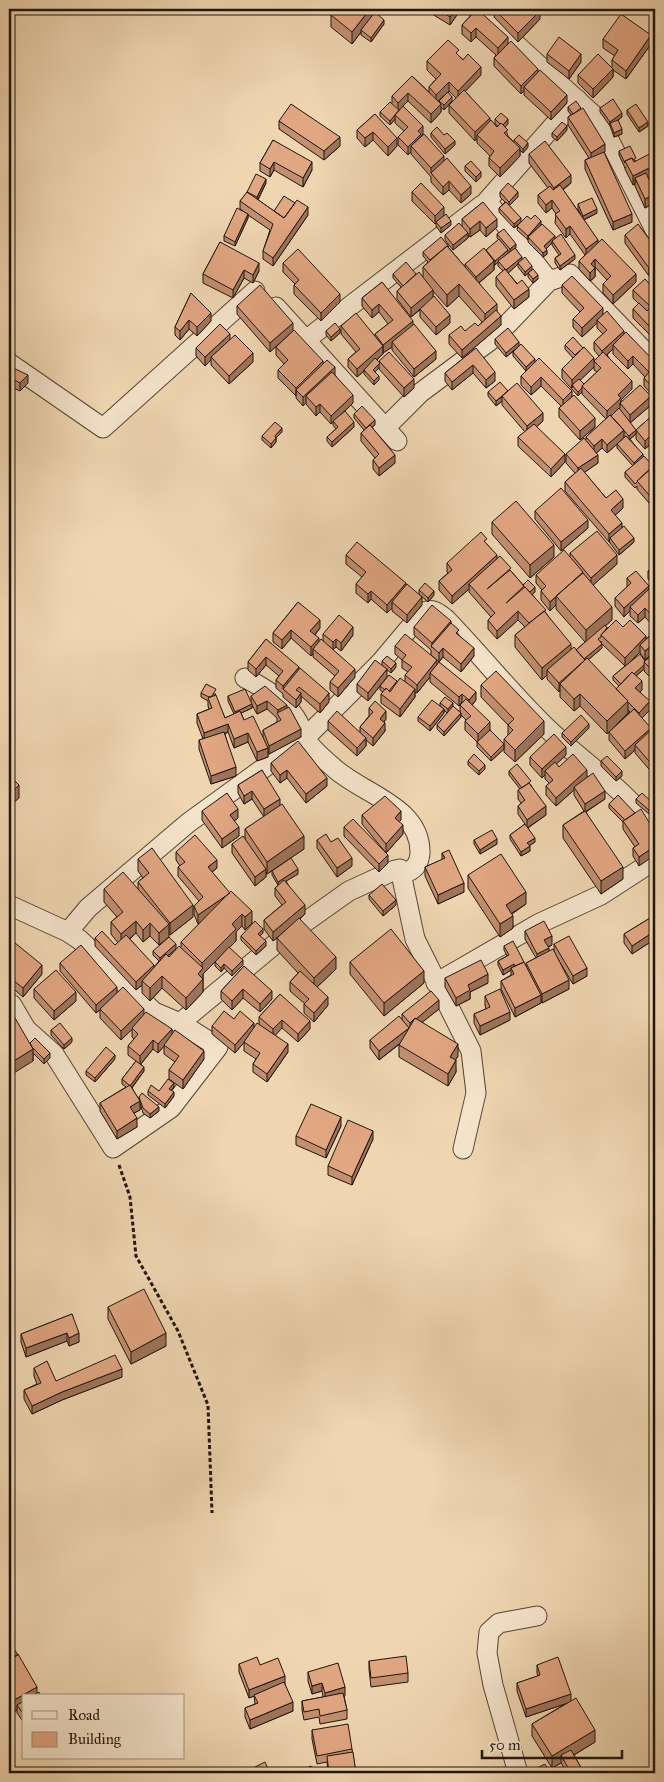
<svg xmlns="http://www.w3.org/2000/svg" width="664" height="1782" font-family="'IM FELL Great Primer',serif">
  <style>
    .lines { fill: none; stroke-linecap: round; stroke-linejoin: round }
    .street-casing { stroke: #544435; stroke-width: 21 }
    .path { stroke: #20140c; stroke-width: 3; stroke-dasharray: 4 2.5; stroke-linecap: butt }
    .street { stroke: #f5e4cc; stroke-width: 19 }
    .wall { fill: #c28f70; stroke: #20140c; fill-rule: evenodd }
    .shaded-wall { fill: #9e745b; stroke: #20140c }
    .building { fill: #e1a682; stroke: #20140c }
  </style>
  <rect width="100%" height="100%" fill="#efd6b1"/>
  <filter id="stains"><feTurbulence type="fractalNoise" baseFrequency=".004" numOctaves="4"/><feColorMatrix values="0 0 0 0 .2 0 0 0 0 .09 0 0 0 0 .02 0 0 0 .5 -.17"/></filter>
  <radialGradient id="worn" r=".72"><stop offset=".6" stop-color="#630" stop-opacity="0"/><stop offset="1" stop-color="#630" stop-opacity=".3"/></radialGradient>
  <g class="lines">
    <defs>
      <path id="street" d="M 477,9 L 599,120 L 655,230
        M 577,99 L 487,201 L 549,281 L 570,274 L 655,362
        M 276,307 L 397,441
        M 307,339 L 482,205
        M 9,363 L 103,428 L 255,291
        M 385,428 L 420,393 L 495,337 L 549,281
        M 245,678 C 265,688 289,703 299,724 C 301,728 302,734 305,738 C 311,749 325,760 334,768 C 362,794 421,806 420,853 C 419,865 414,870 403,874
        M 9,905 L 68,932 L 80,940 L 154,1012 L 180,1023 L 280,940 L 349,891 L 395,870 L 400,869 L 415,939 L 471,1051 L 476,1093 L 463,1149
        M 68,932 L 88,908 L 188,823 L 305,738 L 380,663 L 422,613 C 433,607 438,613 446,619 C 482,656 513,696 550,731 C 585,764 627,791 655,830
        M 436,983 L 538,924 L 601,895 L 655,860
        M 9,1003 L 12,1005 L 26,1029 L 54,1054 L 113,1148 L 171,1108 L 218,1047 L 180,1023
        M 518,1773 L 493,1685 L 487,1653 L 489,1632 L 499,1623 L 537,1616"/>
    </defs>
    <use href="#street" class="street-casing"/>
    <path class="path" d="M 119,1165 L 130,1197 L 136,1256 L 178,1331 L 208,1405 L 212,1513"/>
    <use href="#street" class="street"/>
  </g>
  <path class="wall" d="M 352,9 L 379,9 L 376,13 L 384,24 L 371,42 L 361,35 L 361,32 L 352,44 L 331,27 L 331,15 L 347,15 Z
    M 424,9 L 461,9 L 450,25 Z
    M 477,9 L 508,44 L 538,72 L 567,103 L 551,120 L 524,95 L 524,91 L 521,94 L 494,66 L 494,58 L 496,55 L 476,37 L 471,42 L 462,34 L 462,25 Z
    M 494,9 L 540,19 L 518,42 L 494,17 Z
    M 603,39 L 651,44 L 626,79 L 613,70 L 613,77 L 593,98 L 578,83 L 578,75 L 612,67 L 612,60 L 615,56 L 603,48 Z
    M 547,54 L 581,62 L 569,79 L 547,62 Z
    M 459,56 L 481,75 L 465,91 L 490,121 L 497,127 L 498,126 L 495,124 L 495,119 L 508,124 L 505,127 L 508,136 L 514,142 L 514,140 L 528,147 L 523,153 L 520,150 L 520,156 L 500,177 L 489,166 L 489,158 L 490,156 L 477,143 L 477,139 L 475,141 L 449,113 L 449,105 L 456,98 L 449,91 L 438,101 L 439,102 L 452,101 L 444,110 L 441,107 L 441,112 L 431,123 L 408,101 L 399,110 L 423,134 L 421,137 L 444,161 L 471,194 L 461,203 L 449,190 L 443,195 L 431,182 L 431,177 L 411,154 L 411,152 L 408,155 L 398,145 L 398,137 L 404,131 L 395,123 L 395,119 L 390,125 L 380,116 L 380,112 L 392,103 L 392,96 L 412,76 L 429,92 L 429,87 L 436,79 L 427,70 L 427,61 Z
    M 568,107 L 605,152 L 604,153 L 632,222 L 613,230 L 585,169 L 585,160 L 589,158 L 568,125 L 568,117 L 571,115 L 568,111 Z
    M 600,108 L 622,117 L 618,120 L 622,134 L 614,137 L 610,126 L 600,112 Z
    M 627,110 L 648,126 L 639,132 L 627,114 Z
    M 375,114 L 397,146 L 388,156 L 373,140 L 365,147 L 357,138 L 357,130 Z
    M 655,118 L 655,141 L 650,128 L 650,120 Z
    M 279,121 L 340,146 L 324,160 L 279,129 Z
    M 567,130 L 557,141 L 552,137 L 552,133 Z
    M 431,133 L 444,135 L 455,145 L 445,154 L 431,137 Z
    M 273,140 L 312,170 L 303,187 L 274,170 L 270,177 L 260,171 L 260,163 Z
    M 619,151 L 636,161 L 648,177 L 650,182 L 655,180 L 655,213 L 654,212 L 654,203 L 645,208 L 635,186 L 635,184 L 633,185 L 625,169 L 625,167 L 625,168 L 619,155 Z
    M 529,154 L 571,183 L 563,190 L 581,215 L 578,209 L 578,204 L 597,213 L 584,220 L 598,242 L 636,282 L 613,304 L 603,293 L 603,284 L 607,280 L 595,267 L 595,277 L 590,281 L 579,269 L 579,261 L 585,255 L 570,234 L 566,238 L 555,223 L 556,214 L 552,208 L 546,213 L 538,203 L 538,195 L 548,188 L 529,163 Z
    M 465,166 L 481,177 L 476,182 L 465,171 Z
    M 266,183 L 258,200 L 274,211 L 308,215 L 273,266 L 263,259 L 263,251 L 270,230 L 248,215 L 248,218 L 235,246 L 224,241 L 224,236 L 243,211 L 240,209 L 240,201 L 247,193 Z
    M 412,192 L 444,215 L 451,225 L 441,233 L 436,226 L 436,223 L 435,224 L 412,201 Z
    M 500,192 L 518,197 L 509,205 L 521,222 L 531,219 L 541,224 L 555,239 L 575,259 L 560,270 L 555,263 L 555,258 L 559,255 L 552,245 L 552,243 L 546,249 L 547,254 L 543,257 L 528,242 L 528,240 L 517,230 L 518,225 L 514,228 L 499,212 L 499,208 L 505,202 L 500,197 Z
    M 483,202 L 497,227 L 486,237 L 480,230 L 470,237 L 468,235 L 468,238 L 453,250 L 445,240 L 445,235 L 462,226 L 462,219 Z
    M 497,234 L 516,249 L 522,259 L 532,270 L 538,279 L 533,283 L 528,277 L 528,273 L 525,276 L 518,267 L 518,264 L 508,273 L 529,297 L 514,309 L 496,286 L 496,277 L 503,271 L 498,266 L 498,262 L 495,265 L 494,265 L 494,270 L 479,283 L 497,311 L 501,325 L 462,358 L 449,344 L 449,335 L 465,331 L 478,326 L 482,322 L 459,296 L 447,307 L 433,291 L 433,297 L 450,323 L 436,335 L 420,317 L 420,310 L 411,317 L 397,299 L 397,291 L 401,287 L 393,278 L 393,274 L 416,274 L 423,277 L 423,267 L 428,262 L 423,256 L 423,252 L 449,248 L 465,267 L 465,264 L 486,251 L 486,250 L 499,240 L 497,238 Z
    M 625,235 L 655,247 L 655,272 L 649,276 L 625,243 Z
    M 220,242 L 259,271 L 253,283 L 244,278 L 233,298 L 203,283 L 203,274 Z
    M 283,263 L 340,302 L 321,321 L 294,294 L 294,285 L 295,284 L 283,272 Z
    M 382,282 L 413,324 L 436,359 L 414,377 L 392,350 L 392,347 L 383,353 L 383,354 L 377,360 L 379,363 L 379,361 L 414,388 L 404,397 L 379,369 L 379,368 L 375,372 L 379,380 L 374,385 L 364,374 L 364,371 L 357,377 L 348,367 L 348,359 L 356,352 L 341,334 L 341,326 L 375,336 L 375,334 L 388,324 L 379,312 L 372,318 L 362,306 L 362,298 Z
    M 562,285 L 603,314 L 655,362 L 655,398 L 644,386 L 644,378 L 645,377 L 633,364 L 628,369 L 613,354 L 613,349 L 607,355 L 632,389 L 621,400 L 621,402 L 651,405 L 630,423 L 636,434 L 630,439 L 643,456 L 653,466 L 655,467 L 655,510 L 637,489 L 637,486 L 635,488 L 625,477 L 625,472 L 633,466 L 617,448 L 617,444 L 607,453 L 602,448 L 596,453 L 598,463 L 584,472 L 606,498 L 623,508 L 615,515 L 622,528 L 634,542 L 619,555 L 610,543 L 610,542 L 609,542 L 565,491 L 565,482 L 575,473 L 566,463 L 566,454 L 586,440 L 586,437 L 606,419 L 582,394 L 582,392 L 578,396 L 562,378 L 562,369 L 573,358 L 565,349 L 565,345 L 594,361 L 599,356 L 594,350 L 594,342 L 603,334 L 597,328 L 597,323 L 582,337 L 573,327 L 573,319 L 580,312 L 562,293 ZM 594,367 L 594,370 L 597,372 L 584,384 L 580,380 Z
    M 633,290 L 655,290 L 651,336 L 633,318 L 633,309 L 639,304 L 633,298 Z
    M 191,293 L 211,321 L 197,336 L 189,329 L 180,340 L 175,335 L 175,327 Z
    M 237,306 L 293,331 L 335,375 L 353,403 L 342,414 L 354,427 L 332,447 L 327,441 L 327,437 L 336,429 L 333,425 L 333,422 L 331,424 L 320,412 L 316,416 L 306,404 L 306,403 L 303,406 L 296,398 L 296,396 L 278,378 L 278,370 L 284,364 L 276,355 L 276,347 L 286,337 L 270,352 L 237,314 Z
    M 326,331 L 340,333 L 331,341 L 326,335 Z
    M 230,339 L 253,362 L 229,384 L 211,365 L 211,360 L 205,366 L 196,356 L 196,348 Z
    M 495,339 L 519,346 L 535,362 L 572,397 L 595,427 L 580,440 L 559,417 L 559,408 L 561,406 L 541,386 L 531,395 L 521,385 L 521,376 L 526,371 L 513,356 L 513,352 L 519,347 L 506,357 L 495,344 Z
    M 476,348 L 495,381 L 486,388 L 473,373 L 452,390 L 445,381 L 445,373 Z
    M 9,366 L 28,383 L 20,391 L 9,386 Z
    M 508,391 L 543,421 L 536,427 L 565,462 L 551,477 L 518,446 L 518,437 L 525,432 L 502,405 L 502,401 L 496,406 L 488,396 L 488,392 Z
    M 655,413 L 655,440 L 645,449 L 636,439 L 636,430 Z
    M 354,414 L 375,425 L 372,427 L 395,463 L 379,476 L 373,469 L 373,460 L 375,458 L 361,441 L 361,433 L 364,430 L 354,418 Z
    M 282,432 L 276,438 L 276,442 L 271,448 L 262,440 L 262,436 Z
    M 535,511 L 588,528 L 561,551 L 535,519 Z
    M 492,522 L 554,557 L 530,578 L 492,534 Z
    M 487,544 L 497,558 L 511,571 L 523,585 L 535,592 L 532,594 L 546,613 L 571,650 L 576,650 L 585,642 L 556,609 L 556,605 L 550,611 L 541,600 L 541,591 L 542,590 L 536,583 L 536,575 L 570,557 L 570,553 L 617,564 L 593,585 L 612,620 L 605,626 L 607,628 L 623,627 L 646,639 L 655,631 L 655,675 L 652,679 L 644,671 L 644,669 L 636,676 L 642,690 L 640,692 L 650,710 L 642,718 L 651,730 L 655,733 L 655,776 L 635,753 L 635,750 L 625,759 L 609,740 L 609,732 L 630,712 L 628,710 L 628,713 L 607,734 L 580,706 L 574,711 L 560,697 L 560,690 L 559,692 L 547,679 L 547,675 L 542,680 L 515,647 L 515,635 L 525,627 L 518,620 L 497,639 L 488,629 L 488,620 L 491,617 L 469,592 L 469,589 L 452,604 L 439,590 L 439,581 L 448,573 L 447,572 L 447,563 ZM 601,641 L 601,643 L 625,666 L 613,676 L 613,680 L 619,686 L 616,689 L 588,660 L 602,648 L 600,642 ZM 640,652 L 640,653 L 645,660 L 652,653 L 653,654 L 645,661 L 628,664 Z
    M 346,555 L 406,585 L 422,605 L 407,623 L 392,611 L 392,608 L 387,613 L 371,599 L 368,603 L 356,593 L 356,584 L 362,577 L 346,564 Z
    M 655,564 L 655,588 L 648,579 L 648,571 Z
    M 627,578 L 649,589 L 655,593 L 655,628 L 645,617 L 638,623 L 630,616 L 630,611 L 624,617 L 615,606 L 615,598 L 627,587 Z
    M 419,590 L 434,595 L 428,602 L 419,594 Z
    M 298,602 L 320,628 L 315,635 L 319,642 L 323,642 L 323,634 L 353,635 L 341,651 L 336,647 L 333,650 L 355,677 L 338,697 L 330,690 L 330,682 L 335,676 L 313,657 L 313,654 L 311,656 L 291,638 L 282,649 L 273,642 L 273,633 Z
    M 451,624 L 474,656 L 461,672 L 443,657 L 439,662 L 431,655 L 431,650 L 414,635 L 414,627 Z
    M 266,639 L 299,669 L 329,702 L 320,713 L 301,696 L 301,702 L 296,708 L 283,697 L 283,694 L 276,688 L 276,680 L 279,676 L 266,665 L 256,677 L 248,670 L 248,662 Z
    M 395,646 L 437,664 L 476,700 L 472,705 L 504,749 L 491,761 L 477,747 L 477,742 L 465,730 L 465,721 L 466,720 L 461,715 L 461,717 L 444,736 L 437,729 L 437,725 L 447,713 L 444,710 L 444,713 L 430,731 L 418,721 L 418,717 L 440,706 L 440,703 L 453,707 L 460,712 L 460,705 L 463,703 L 462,702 L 459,706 L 430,682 L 430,677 L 417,693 L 415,692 L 415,697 L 400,717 L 381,703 L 381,694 L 383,692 L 380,690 L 380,686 L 405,682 L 405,675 L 408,672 L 402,668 L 402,660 L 395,654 Z
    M 382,661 L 396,667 L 391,673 L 382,666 Z
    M 387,677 L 368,701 L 357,692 L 357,684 Z
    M 481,685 L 544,734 L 515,762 L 504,752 L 504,739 L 508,736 L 508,725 L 481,697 Z
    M 201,693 L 216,694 L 215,695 L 225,718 L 234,714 L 228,701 L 228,696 L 251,703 L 251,696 L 287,707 L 301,737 L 269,754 L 268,751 L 268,757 L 257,761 L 248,742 L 234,748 L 228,732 L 225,734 L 236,776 L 211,784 L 199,749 L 199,740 L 203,739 L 197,723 L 197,714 L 209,709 L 208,706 L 208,701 L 201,697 ZM 252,705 L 257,714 L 267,709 L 277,718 L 277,722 L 263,730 L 263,737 L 244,720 L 241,713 L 252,708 Z
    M 369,708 L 386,719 L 384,722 L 385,731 L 373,746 L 366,740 L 366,746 L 357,756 L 328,730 L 328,721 L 360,733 L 360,727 L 369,716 Z
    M 589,728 L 571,746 L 562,737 L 562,733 Z
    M 566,755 L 556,764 L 559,767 L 587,777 L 605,799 L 586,812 L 623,879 L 601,894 L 563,838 L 563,825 L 584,811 L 574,795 L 574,790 L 556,806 L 546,795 L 546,786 L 549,783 L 545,779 L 545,775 L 542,778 L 530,765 L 530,757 Z
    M 468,761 L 485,769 L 479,775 L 468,765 Z
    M 601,761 L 622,776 L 616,781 L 601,766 Z
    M 271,763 L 327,786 L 306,803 L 287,778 L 280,783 L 271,771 Z
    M 262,770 L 280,806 L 304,849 L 277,867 L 298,874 L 286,881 L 305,914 L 300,919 L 336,969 L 317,987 L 328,1005 L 314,1022 L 304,1013 L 304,1004 L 305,1004 L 290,991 L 290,982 L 298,973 L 277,950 L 277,938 L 279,936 L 273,941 L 264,929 L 264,920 L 282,905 L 275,896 L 275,888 L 278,885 L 272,875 L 272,871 L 267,874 L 266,872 L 266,877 L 255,886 L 232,853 L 232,844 L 245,840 L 245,829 L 264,817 L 252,799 L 244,804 L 238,793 L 238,785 Z
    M 509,771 L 531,785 L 546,815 L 528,828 L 535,842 L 529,846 L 530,851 L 521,856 L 510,839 L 510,835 L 525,824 L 518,814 L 518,806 L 521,803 L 518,799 L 518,790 L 520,789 L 509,775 Z
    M 636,799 L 654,809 L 649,814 L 636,803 Z
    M 609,804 L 655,832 L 639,866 L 633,856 L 633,848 L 635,847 L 623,829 L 623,822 L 609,808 Z
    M 202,811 L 238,818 L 234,821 L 239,836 L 222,848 L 202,820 Z
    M 362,815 L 401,820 L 399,822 L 403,834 L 386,853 L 362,824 Z
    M 344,827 L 388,863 L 379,872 L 344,836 Z
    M 317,840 L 331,842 L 352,866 L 337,877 L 317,848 Z
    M 474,840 L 497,844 L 480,854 L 474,844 Z
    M 176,852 L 217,868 L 212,872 L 252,923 L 245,930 L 242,926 L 236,932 L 236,941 L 229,948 L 243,965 L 232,976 L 224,968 L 221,972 L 215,966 L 215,962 L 203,974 L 203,992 L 186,1010 L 162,988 L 150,1001 L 142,993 L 142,985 L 136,990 L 95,946 L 95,938 L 115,945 L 118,943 L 111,934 L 111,922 L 117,917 L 104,902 L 104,889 L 138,889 L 138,882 L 143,878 L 138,871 L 138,859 L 193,917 L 170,935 L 169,934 L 159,945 L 150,936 L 143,942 L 136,933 L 130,939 L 154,967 L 159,961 L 153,955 L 153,951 L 176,949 L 168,956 L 169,957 L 181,947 L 181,942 L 201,922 L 198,924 L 194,914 L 194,906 L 199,901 L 178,876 L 178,867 L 180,866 L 176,860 Z
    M 442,853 L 464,892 L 438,904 L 425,876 L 425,867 L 442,860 Z
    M 468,875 L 526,904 L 512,914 L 513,928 L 500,937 L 468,888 Z
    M 369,895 L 396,905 L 383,916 L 369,899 Z
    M 655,915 L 655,939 L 632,954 L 624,943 L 624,934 Z
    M 525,931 L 552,945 L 548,947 L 549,951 L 554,952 L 554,944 L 587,976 L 573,984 L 555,954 L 569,989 L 542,1003 L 541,1001 L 541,1003 L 515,1017 L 501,989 L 501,981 L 511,975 L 511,970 L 503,975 L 498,965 L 498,961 L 507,956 L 504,950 L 504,946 L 526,966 L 526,963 L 536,958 L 525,939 Z
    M 263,933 L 260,936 L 266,946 L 256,955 L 241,940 L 241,936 Z
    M 9,938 L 42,974 L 23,997 L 9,985 Z
    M 350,962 L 424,983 L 384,1016 L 350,974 Z
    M 60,963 L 117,993 L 144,1014 L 172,1034 L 204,1059 L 183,1089 L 169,1079 L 169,1070 L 175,1062 L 164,1054 L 164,1046 L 158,1053 L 153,1049 L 141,1064 L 144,1071 L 132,1088 L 139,1100 L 139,1097 L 159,1111 L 150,1118 L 143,1113 L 140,1103 L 140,1110 L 134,1113 L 137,1127 L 117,1139 L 100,1111 L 100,1103 L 126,1087 L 122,1084 L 122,1079 L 136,1061 L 128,1055 L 128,1046 L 134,1039 L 132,1037 L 132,1029 L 121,1040 L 100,1018 L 100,1010 L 96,1013 L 60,971 Z
    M 244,966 L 272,999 L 260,1012 L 243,998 L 232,1010 L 221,999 L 221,991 Z
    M 445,978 L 488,983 L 470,992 L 470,999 L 456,1006 L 445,987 Z
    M 34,989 L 76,1001 L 54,1020 L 34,998 Z
    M 280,994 L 310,1029 L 298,1042 L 282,1028 L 275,1035 L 288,1052 L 267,1082 L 253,1072 L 253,1064 L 256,1059 L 244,1051 L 244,1042 L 235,1053 L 212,1034 L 212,1026 L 234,1019 L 254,1029 L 259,1025 L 259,1017 Z
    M 485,996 L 510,1020 L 480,1035 L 474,1023 L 474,1014 L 486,1009 L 485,1005 Z
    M 439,1009 L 422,1022 L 458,1056 L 455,1060 L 456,1072 L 448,1086 L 399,1057 L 399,1045 L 401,1043 L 379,1060 L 370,1048 L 370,1040 L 402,1020 L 402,1014 Z
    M 51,1030 L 72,1042 L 64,1049 L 51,1035 Z
    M 30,1043 L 50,1058 L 44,1064 L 33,1053 L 33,1061 Z
    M 115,1059 L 95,1082 L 86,1075 L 86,1071 Z
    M 174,1087 L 171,1091 L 174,1096 L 165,1108 L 148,1095 L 148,1091 L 159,1091 Z
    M 341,1126 L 326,1158 L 296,1145 L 296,1136 Z
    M 373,1139 L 352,1185 L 328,1175 L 328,1166 Z
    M 108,1307 L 166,1346 L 131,1364 L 108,1319 Z
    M 72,1314 L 79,1342 L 69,1346 L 67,1341 L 26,1357 L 21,1342 L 21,1334 Z
    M 34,1368 L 56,1381 L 122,1377 L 62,1400 L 32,1414 L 24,1399 L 24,1390 L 37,1384 L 34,1376 Z
    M 9,1641 L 37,1693 L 41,1696 L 24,1696 L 24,1723 L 17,1713 L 17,1710 L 9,1715 Z
    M 369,1661 L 408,1673 L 408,1682 L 371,1687 L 369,1669 Z
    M 239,1664 L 260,1665 L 285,1684 L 293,1711 L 250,1729 L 245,1717 L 245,1708 L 255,1704 L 254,1696 L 249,1698 L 239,1672 Z
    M 537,1665 L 571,1700 L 595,1742 L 574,1755 L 584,1773 L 567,1773 L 561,1763 L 552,1768 L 532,1736 L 532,1724 L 565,1704 L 526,1717 L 517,1691 L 517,1683 L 538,1676 L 537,1673 Z
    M 308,1672 L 345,1696 L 344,1696 L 347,1710 L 347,1719 L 320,1724 L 319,1717 L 304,1720 L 302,1710 L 302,1701 L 323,1697 L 322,1691 L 312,1694 L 308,1681 Z
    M 312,1730 L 352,1749 L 356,1773 L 328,1773 L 327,1762 L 317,1764 L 312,1739 Z"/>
  <path class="shaded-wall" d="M 370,9 L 379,9 L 362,31 L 361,30 L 361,32 L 352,44 L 352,32 Z
    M 456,9 L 461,9 L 450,25 L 450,17 Z
    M 540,11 L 540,19 L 518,42 L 518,33 Z
    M 384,20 L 384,24 L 371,42 L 371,38 Z
    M 476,28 L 476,37 L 471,42 L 471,33 Z
    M 651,35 L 651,44 L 626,79 L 626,71 Z
    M 508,37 L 508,45 L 498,56 L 498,48 Z
    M 581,54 L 581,62 L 569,79 L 569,71 Z
    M 481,67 L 481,75 L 458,99 L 458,91 Z
    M 538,69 L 538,78 L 524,87 L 524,91 L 521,94 L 521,86 Z
    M 613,69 L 613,77 L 593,98 L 593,89 Z
    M 449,82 L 449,91 L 436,103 L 436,95 Z
    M 408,93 L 408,101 L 398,111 L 398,103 Z
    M 567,95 L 567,103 L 551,120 L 551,112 Z
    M 452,97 L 452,101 L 444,110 L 444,105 Z
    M 441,104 L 441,112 L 431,123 L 431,114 Z
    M 622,113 L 622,117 L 611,125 L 610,123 L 610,126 L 610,122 Z
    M 395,115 L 395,119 L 390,125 L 390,121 Z
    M 490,118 L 490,126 L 477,135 L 477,139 L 475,141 L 475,132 Z
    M 508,119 L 508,124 L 502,130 L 502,126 Z
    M 648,122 L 648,126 L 639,132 L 639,128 Z
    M 423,126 L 423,134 L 411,146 L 411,152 L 408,155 L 408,147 L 418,131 Z
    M 567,126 L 567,130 L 557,141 L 557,137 Z
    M 622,129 L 622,134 L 614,137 L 614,133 Z
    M 373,132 L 373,140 L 365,147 L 365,138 Z
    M 340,137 L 340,146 L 324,160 L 324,151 Z
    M 397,138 L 397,146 L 388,156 L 388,147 Z
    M 455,141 L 455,145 L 445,154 L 445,149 Z
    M 528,143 L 528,147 L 523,153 L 523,149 Z
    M 605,144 L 605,152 L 591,161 L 591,153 Z
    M 520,148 L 520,156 L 500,177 L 500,168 Z
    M 444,156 L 444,164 L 431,173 L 431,168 Z
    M 274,162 L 274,170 L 270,177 L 270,169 Z
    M 312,162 L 312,170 L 303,187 L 303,178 Z
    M 655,165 L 655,174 L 637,183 L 635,178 L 635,184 L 633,185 L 633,176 Z
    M 481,172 L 481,177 L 476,182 L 476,177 Z
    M 571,175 L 571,183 L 554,196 L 554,188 Z
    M 266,179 L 266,183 L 257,201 L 257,197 Z
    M 449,181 L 449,190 L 443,195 L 443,187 Z
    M 471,186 L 471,194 L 461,203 L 461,195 Z
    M 518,192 L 518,197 L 509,206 L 509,202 Z
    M 655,194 L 655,201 L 654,199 L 654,203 L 645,208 L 645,199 Z
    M 552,200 L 552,208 L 546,213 L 546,205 Z
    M 308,207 L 308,215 L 273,266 L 273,258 Z
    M 444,207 L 444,215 L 435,224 L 435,216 Z
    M 597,209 L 597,213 L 583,220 L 583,216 Z
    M 248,214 L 248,218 L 235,246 L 235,242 Z
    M 632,214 L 632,222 L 613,230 L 613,222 Z
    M 521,218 L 521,222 L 514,228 L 514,224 Z
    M 497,219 L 497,227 L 486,237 L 486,228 Z
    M 451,221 L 451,225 L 441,233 L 441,228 Z
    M 480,221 L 480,230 L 470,237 L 470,229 Z
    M 541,221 L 541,225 L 528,237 L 528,240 L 528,236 Z
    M 570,226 L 570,234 L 566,238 L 566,229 Z
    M 468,233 L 468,238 L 453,250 L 453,245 Z
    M 555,236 L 555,241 L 552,241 L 552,243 L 544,251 L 544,246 Z
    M 598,240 L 598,248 L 586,257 L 586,249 Z
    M 516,244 L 516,248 L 510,254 L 510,249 Z
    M 508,250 L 508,254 L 495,265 L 495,261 Z
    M 547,250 L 547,254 L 543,257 L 543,253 Z
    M 575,255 L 575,259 L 560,270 L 560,266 Z
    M 522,257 L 522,261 L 518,263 L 518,264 L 506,275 L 506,270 Z
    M 595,259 L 595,267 L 591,272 L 591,264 Z
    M 494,261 L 494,270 L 476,285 L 476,277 Z
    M 259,263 L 259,271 L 253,283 L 253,275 Z
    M 655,264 L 655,272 L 649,276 L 649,268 Z
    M 532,266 L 532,270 L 525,276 L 525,272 Z
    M 595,268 L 595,277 L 590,281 L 590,273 Z
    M 244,270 L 244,278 L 233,298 L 233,290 Z
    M 636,274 L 636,282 L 613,304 L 613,295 Z
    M 538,275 L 538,279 L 533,283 L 533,279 Z
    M 459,284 L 459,296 L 447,307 L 447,295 Z
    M 529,289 L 529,297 L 514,309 L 514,300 Z
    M 433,290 L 433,298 L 411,317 L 411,308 Z
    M 340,294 L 340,302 L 321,321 L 321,313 Z
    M 379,304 L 379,312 L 372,318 L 372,310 Z
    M 497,304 L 497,316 L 485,326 L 485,314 Z
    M 603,308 L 603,317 L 597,320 L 597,323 L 582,337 L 582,328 Z
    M 211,313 L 211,321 L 197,336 L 197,327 Z
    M 450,315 L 450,323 L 436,335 L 436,327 Z
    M 501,316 L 501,325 L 462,358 L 462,350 Z
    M 189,320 L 189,329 L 180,340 L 180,331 Z
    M 413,321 L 413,329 L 392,342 L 392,347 L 383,353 L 383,345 Z
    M 293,323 L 293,331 L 270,352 L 270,343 Z
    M 655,324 L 655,332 L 651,336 L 651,328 Z
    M 340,329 L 340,333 L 331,341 L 331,337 Z
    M 624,331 L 624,339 L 613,345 L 613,349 L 602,359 L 602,351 Z
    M 230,334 L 230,342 L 211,357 L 211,360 L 205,366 L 205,357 Z
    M 519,342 L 519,346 L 506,357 L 506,353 Z
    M 383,346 L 383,354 L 364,371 L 364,370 L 364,371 L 357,377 L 357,369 Z
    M 436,351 L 436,359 L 414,377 L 414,369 Z
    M 253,353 L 253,362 L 229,384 L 229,376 Z
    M 633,356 L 633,364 L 628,369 L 628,361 Z
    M 594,358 L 594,367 L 573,387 L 572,385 L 572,388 L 572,380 Z
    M 535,359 L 535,364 L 526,372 L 526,367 Z
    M 323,361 L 323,369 L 296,390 L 296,396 L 296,388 Z
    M 379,364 L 379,368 L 373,374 L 373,370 Z
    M 473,365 L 473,373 L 452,390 L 452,382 Z
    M 335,367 L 335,376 L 306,396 L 306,403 L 303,406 L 303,397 Z
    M 495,372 L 495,381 L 486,388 L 486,380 Z
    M 28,375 L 28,383 L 20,391 L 20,383 Z
    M 379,376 L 379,380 L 374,385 L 374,381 Z
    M 541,377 L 541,386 L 531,395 L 531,387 Z
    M 414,379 L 414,388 L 404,397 L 404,388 Z
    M 632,381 L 632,389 L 621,400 L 621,405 L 620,403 L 620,408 L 607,420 L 607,411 L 618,395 Z
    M 582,388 L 582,392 L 578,396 L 578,392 Z
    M 572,391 L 572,399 L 563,408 L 563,400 Z
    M 353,395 L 353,403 L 331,424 L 331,416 Z
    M 651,396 L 651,405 L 630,423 L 630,415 Z
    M 502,397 L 502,401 L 496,406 L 496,401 Z
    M 320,404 L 320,412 L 316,416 L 316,407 Z
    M 543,413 L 543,421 L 527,435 L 527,426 Z
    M 595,418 L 595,427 L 580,440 L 580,431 Z
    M 375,420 L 375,425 L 366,432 L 366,428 Z
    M 354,422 L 354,427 L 332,447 L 332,442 Z
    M 282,428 L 282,432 L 276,438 L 276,442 L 271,448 L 271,444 L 275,436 Z
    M 624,430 L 624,438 L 607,453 L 607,445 Z
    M 636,430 L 636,434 L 629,440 L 629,436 Z
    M 655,431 L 655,440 L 645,449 L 645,441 Z
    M 602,439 L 602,448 L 594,455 L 594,446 Z
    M 565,454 L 565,462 L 551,477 L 551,469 Z
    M 643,454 L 643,459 L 634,467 L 634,463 Z
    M 395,455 L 395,463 L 379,476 L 379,468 Z
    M 598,455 L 598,463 L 578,477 L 578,468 Z
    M 623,499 L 623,508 L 611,519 L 611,510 Z
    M 588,520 L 588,528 L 561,551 L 561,542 Z
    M 622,523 L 622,531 L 610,538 L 609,542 L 609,534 Z
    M 634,538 L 634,542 L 619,555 L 619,550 Z
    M 554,545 L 554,557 L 530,578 L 530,565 Z
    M 497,555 L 497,564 L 469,584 L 469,589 L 452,604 L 452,596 Z
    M 617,555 L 617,564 L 591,587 L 591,578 Z
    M 406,583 L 406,591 L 392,602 L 392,608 L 387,613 L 387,605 Z
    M 649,586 L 649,595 L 630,607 L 630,611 L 624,617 L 624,608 Z
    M 535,587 L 535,592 L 528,598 L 528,594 Z
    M 371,591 L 371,599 L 368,603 L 368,594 Z
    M 434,591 L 434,595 L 428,602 L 428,598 Z
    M 422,597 L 422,605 L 407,623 L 407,615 Z
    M 556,597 L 556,605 L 550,611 L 550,602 Z
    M 612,607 L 612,620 L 586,643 L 586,630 Z
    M 645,608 L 645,617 L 638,623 L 638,615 Z
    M 518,611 L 518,620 L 497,639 L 497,631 Z
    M 320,620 L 320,628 L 310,640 L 310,631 Z
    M 451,621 L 451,630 L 432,648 L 432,643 Z
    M 353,627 L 353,635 L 341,651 L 341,643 Z
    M 291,630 L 291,638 L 282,649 L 282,640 Z
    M 646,636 L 646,645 L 640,645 L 640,652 L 625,667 L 625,658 Z
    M 319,638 L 319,646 L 313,649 L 313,654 L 311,656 L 311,647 Z
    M 336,639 L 336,647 L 333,650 L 333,642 Z
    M 571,644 L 571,656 L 547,670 L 547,675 L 542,680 L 542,668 Z
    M 602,644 L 602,648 L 560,684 L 560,690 L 559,692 L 559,683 L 584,659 Z
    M 652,645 L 652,653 L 645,660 L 645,651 Z
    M 443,648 L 443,657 L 439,662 L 439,653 Z
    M 474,648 L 474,656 L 461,672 L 461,664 Z
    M 266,657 L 266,665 L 256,677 L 256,669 Z
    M 437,660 L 437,668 L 430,673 L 430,677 L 417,693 L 417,685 Z
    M 396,663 L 396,667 L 391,673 L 391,669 Z
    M 644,665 L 644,669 L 621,689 L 621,684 Z
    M 299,667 L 299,675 L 283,689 L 283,686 Z
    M 655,667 L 655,675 L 652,679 L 652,670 Z
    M 355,669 L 355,677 L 338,697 L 338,688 Z
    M 387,669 L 387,677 L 368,701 L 368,693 Z
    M 642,681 L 642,690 L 635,697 L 635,688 Z
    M 415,689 L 415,697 L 400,717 L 400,709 Z
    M 476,692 L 476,700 L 469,708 L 469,700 Z
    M 301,693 L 301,702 L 296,708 L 296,700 Z
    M 329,693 L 329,702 L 320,713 L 320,704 Z
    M 462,694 L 462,702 L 459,706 L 459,697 Z
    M 580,694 L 580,706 L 574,711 L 574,699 Z
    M 267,701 L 267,709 L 257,714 L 257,706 Z
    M 628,701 L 628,713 L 607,734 L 607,721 Z
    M 650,701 L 650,710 L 639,721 L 639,713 Z
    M 453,703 L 453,708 L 448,714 L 448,709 Z
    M 252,704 L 252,708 L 235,716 L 235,712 Z
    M 287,705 L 287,713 L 278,714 L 278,710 Z
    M 444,709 L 444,713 L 430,731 L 430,726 Z
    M 386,711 L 386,719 L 380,727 L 380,719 Z
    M 461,713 L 461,717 L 444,736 L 444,732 Z
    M 544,721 L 544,734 L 515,762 L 515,750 Z
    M 490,722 L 490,731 L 478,742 L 478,734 Z
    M 385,723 L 385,731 L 373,746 L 373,738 Z
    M 228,724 L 228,732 L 204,742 L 204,733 Z
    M 589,724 L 589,728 L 571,746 L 571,742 Z
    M 651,728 L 651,736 L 635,745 L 635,750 L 625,759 L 625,751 Z
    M 301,729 L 301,737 L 269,754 L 269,746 Z
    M 248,733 L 248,742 L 234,748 L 234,739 Z
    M 366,738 L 366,746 L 357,756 L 357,748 Z
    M 504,744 L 504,749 L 491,761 L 491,757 Z
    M 566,747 L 566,755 L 547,773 L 545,771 L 545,775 L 542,778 L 542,769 Z
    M 268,748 L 268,757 L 257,761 L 257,752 Z
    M 485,765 L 485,769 L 479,775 L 479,771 Z
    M 236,767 L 236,776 L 211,784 L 211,776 Z
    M 287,770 L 287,778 L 280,783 L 280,775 Z
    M 587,770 L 587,778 L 574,787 L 574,790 L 556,806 L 556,798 Z
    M 622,771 L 622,776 L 616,781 L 616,777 Z
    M 327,778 L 327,786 L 306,803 L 306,794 Z
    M 19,785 L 19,798 L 9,807 L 9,795 Z
    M 252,791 L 252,799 L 244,804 L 244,796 Z
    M 605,791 L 605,799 L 585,812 L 585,804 Z
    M 280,799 L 280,807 L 264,817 L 264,809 Z
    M 654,804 L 654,809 L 649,814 L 649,810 Z
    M 546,806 L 546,815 L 527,828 L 527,820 Z
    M 238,809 L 238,818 L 230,824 L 230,815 Z
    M 401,811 L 401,820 L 395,826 L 395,818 Z
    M 403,825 L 403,834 L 386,853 L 386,844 Z
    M 239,827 L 239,836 L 222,848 L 222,839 Z
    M 304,836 L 304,849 L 267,874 L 267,862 Z
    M 535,838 L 535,842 L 527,847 L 527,843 Z
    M 497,839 L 497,844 L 480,854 L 480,850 Z
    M 530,846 L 530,851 L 521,856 L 521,852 Z
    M 655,846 L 655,855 L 639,866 L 639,857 Z
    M 388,855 L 388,863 L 379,872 L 379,864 Z
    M 352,858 L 352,866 L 337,877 L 337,868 Z
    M 217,860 L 217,868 L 208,875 L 208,867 Z
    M 623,867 L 623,879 L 601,894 L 601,881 Z
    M 266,869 L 266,877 L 255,886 L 255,877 Z
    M 298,869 L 298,874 L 278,886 L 278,882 Z
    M 464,883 L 464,892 L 438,904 L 438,895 Z
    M 526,892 L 526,904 L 506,917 L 506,905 Z
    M 230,893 L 230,901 L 198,924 L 198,915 Z
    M 396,900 L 396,905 L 383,916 L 383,911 Z
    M 193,905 L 193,917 L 170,935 L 170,923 Z
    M 305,905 L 305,914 L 273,941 L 273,932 Z
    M 252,911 L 252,923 L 245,930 L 245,917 Z
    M 242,914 L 242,926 L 236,932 L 236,941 L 203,974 L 203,992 L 186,1010 L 186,998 L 198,974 L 202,969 L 202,963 L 232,924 Z
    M 513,916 L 513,928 L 500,937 L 500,924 Z
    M 136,921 L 136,933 L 121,946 L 121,934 Z
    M 150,923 L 150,936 L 143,942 L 143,930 Z
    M 169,924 L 169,937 L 159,945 L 159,933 Z
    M 263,929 L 263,933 L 258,938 L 258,934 Z
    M 655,931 L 655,939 L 632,954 L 632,946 Z
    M 552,936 L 552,945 L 544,949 L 544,940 Z
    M 266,941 L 266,946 L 256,955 L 256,951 Z
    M 176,944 L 176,949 L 160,962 L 160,958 Z
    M 549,948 L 549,956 L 537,962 L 537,954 Z
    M 336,957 L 336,969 L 314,990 L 314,978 Z
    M 243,960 L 243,965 L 232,976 L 232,971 Z
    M 224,964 L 224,968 L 221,972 L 221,968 Z
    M 514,964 L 514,969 L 511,968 L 511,970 L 503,975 L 503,970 Z
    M 42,965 L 42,974 L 23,997 L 23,988 Z
    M 154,965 L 154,973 L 142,981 L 142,985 L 136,990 L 136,982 Z
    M 587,968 L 587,976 L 573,984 L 573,976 Z
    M 424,971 L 424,983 L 384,1016 L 384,1003 Z
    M 488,974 L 488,983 L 470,992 L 470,999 L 456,1006 L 456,998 L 468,985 Z
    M 162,976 L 162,988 L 150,1001 L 150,988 Z
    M 569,980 L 569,989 L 542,1003 L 542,994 Z
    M 117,987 L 117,995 L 96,1013 L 96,1005 Z
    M 243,989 L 243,998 L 232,1010 L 232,1001 Z
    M 272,991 L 272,999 L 260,1012 L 260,1004 Z
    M 76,992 L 76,1001 L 54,1020 L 54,1011 Z
    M 541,995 L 541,1003 L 515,1017 L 515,1008 Z
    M 328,997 L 328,1005 L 314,1022 L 314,1013 Z
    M 439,1000 L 439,1009 L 410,1032 L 410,1023 Z
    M 144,1009 L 144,1018 L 121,1040 L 121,1031 Z
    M 510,1012 L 510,1020 L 480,1035 L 480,1026 Z
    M 282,1020 L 282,1028 L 273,1038 L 273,1029 Z
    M 310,1021 L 310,1029 L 298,1042 L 298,1034 Z
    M 254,1023 L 254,1031 L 235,1053 L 235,1045 Z
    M 409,1028 L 409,1036 L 379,1060 L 379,1051 Z
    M 172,1029 L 172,1037 L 158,1053 L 158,1044 Z
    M 72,1038 L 72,1042 L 64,1049 L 64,1045 Z
    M 153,1040 L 153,1049 L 140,1065 L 140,1056 Z
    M 288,1044 L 288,1052 L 267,1082 L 267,1074 Z
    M 458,1044 L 458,1056 L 450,1069 L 450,1057 Z
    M 33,1049 L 33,1061 L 9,1076 L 9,1064 Z
    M 204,1051 L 204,1059 L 183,1089 L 183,1080 Z
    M 50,1053 L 50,1058 L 44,1064 L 44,1059 Z
    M 115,1055 L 115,1059 L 95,1082 L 95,1078 Z
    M 456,1060 L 456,1072 L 448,1086 L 448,1074 Z
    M 144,1067 L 144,1071 L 130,1090 L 130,1086 Z
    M 174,1083 L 174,1087 L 169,1093 L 169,1089 Z
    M 174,1092 L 174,1096 L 165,1108 L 165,1104 Z
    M 140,1101 L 140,1110 L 130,1115 L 130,1107 Z
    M 159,1107 L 159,1111 L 150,1118 L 150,1114 Z
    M 341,1117 L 341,1126 L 326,1158 L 326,1150 Z
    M 137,1118 L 137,1127 L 117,1139 L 117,1131 Z
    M 373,1131 L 373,1139 L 352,1185 L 352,1177 Z
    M 67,1333 L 67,1341 L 26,1357 L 26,1348 Z
    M 79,1333 L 79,1342 L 69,1346 L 69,1338 Z
    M 166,1333 L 166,1346 L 131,1364 L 131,1352 Z
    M 122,1369 L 122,1377 L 62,1400 L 32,1414 L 32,1406 L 62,1392 Z
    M 285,1676 L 285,1684 L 249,1698 L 249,1690 Z
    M 322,1683 L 322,1691 L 312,1694 L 312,1686 Z
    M 37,1687 L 37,1696 L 24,1696 L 24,1706 L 17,1705 L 17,1710 L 9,1715 L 9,1703 Z
    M 345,1687 L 345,1696 L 325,1702 L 325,1693 Z
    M 571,1694 L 571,1702 L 526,1717 L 526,1709 Z
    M 293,1702 L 293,1711 L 250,1729 L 250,1720 Z
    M 595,1730 L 595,1742 L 564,1761 L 561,1755 L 561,1763 L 552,1768 L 552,1756 Z"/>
  <path class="building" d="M 336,9 L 339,9 L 347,15 L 352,9 L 370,9 L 352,32 L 331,15 Z
    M 438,9 L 456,9 L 450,17 Z
    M 477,9 L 508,37 L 498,48 L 476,28 L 471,33 L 462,25 Z
    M 494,9 L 538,9 L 540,11 L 518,33 Z
    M 375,12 L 384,20 L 371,38 L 361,30 Z
    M 621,14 L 651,35 L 626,71 L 612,60 L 618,50 L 603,39 Z
    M 559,37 L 581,54 L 569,71 L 547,54 Z
    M 448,40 L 459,50 L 456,53 L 463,60 L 468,54 L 481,67 L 458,91 L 449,82 L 436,95 L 429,87 L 441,74 L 427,61 Z
    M 511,41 L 538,69 L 521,86 L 494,58 Z
    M 598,54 L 613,69 L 593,89 L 578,75 Z
    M 540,70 L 567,95 L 551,112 L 524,87 Z
    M 412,76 L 441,104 L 431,114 L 408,93 L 398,103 L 392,96 Z
    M 464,90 L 490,118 L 475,132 L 449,105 Z
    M 448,92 L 452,97 L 444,105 L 439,101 Z
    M 613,99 L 622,113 L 610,122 L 600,108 Z
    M 576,101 L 581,108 L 573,114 L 568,107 Z
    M 390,102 L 399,110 L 390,121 L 380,112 Z
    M 291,104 L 340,137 L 324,151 L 279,121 Z
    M 636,104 L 648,122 L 639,128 L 627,110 Z
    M 403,106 L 423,126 L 418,131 L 421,134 L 408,147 L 398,137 L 408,127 L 395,115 Z
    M 583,108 L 605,144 L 591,153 L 568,117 Z
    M 501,113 L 508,119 L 503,125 L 501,123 L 500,124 L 495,119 Z
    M 375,114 L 397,138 L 388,147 L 373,132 L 365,138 L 357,130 Z
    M 655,118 L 655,132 L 650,120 Z
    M 491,120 L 497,127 L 501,123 L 508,130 L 504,133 L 520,148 L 500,168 L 489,158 L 494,151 L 477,135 Z
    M 618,120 L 622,129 L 614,133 L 610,123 Z
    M 562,122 L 567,126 L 557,137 L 552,133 Z
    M 437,127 L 444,135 L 447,133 L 455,141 L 445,149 L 431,133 Z
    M 424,134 L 444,156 L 431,168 L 411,146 Z
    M 519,135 L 528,143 L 523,149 L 514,140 Z
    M 273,140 L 312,162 L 303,178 L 274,162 L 270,169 L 260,163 Z
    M 545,141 L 571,175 L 554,188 L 529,154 Z
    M 630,146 L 636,158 L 633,160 L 632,158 L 625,161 L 625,163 L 619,151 Z
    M 655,151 L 655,165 L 633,176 L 625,161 L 632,158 L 634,162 Z
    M 604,152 L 632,214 L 613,222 L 585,160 Z
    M 447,158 L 471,186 L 461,195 L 449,181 L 443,187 L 431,173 Z
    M 471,161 L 481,172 L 476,177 L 465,166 Z
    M 646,173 L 650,182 L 655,180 L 655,194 L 645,199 L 635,178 Z
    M 256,174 L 266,179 L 257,197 L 247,192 Z
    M 421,183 L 444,207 L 435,216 L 412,192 Z
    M 508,183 L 518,192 L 509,202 L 500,192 Z
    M 560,185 L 598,240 L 586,249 L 570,226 L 566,229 L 555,214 L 560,211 L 552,200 L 546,205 L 538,195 L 550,186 L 553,190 Z
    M 247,192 L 284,218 L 297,200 L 308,207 L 273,258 L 263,251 L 273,224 L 240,201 Z
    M 284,196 L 295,203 L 284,218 L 274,211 Z
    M 592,198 L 597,209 L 583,216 L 578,204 Z
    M 483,202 L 497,219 L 486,228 L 480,221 L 470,229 L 462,219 Z
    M 506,202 L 521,218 L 514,224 L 499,208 Z
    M 237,208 L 248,214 L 235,242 L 224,236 Z
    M 446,214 L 451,221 L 441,228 L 436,222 Z
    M 535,215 L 541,221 L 528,236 L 517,226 L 527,216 L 531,219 Z
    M 459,223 L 468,233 L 453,245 L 445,235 Z
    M 542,224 L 555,236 L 544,246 L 547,250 L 543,253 L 528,237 Z
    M 638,224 L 655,247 L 655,264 L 649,268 L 625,235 Z
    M 504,229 L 516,244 L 510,249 L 497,234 Z
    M 561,234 L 575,255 L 560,266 L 555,258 L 561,254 L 552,241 Z
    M 441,237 L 449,247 L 447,246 L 430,260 L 423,252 Z
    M 499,239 L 508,250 L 495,261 L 486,250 Z
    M 602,239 L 636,274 L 613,295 L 603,284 L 611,276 L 595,259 L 591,264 L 595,268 L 590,273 L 579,261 Z
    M 220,242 L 259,263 L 253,275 L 244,270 L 233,290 L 203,274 Z
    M 447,246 L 497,304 L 485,314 L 459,284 L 447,295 L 423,267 Z
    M 484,248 L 494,261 L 476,277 L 465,264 Z
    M 515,248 L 522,257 L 506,270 L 498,261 Z
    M 298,249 L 340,294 L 321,313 L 294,285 L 299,280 L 283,263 Z
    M 525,257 L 532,266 L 525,272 L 518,263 Z
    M 406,262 L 416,274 L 403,286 L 393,274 Z
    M 505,269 L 517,284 L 522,280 L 529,289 L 514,300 L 496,277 Z
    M 533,269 L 538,275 L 533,279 L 528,273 Z
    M 419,272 L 433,290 L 411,308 L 397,291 Z
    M 572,276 L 603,308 L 582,328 L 573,319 L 584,308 L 562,285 Z
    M 645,279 L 655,290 L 655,324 L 651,328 L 633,309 L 639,303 L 647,311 L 651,307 L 633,290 Z
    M 382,282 L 413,321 L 383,345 L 375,334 L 393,320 L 379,304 L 372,310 L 362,298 Z
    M 260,285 L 293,323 L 270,343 L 237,306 Z
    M 191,293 L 211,313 L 197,327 L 189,320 L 180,331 L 175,327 Z
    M 434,296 L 450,315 L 436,327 L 420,309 Z
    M 496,310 L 501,316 L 462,350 L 449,335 L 461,326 L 465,331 L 475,323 L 478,326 Z
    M 607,311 L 624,331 L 602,351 L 594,342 L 607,330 L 597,320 Z
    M 356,313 L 383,346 L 357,369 L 348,359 L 360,349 L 341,326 Z
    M 335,323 L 340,329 L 331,337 L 326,331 Z
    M 220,324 L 230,334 L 205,357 L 196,348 Z
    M 414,324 L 436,351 L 414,369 L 392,342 Z
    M 508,328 L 519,342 L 506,353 L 495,339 Z
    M 294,330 L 323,361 L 296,388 L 278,370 L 288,360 L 276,347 Z
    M 626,332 L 655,362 L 655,390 L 644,378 L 649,372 L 633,356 L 628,361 L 613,345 Z
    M 235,335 L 253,353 L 229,376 L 211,357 Z
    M 573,337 L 583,348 L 575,355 L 565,345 Z
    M 521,344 L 535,359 L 526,367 L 513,352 Z
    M 584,347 L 594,358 L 572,380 L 562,369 Z
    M 476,348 L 495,372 L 486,380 L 473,365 L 452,382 L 445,373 Z
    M 389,352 L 414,379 L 404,388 L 379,361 Z
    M 603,352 L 632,381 L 618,395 L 621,398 L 607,411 L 582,386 L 601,368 L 594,361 Z
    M 375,358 L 380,363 L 373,370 L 379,376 L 374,381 L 364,370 Z
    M 539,358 L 572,391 L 563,400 L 541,377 L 531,387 L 521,376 Z
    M 327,360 L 335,367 L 303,397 L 296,390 Z
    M 9,366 L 28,375 L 20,383 L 9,377 Z
    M 332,372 L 353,395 L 331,416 L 320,404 L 316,407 L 306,396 Z
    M 579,379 L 584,384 L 582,386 L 582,388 L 578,392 L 572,385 Z
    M 500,382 L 508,391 L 496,401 L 488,392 Z
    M 517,383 L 543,413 L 527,426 L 502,396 Z
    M 640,385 L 651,396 L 630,415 L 620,403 Z
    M 574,395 L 595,418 L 580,431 L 559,408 Z
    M 362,406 L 375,420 L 366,428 L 354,414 Z
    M 619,408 L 636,430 L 629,436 L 611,416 Z
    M 345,411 L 354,422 L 332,442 L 327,437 L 338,427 L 333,421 Z
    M 655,413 L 655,431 L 645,441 L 636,430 Z
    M 610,415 L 624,430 L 607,445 L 602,439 L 594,446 L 586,437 Z
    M 275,422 L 282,428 L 275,436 L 276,438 L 271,444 L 262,436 Z
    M 534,424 L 565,454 L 551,469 L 518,437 Z
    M 370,425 L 395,455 L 379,468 L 373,460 L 379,454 L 361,433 Z
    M 626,436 L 643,454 L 634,463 L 617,444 Z
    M 584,438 L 598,455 L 578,468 L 566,454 Z
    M 644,456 L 653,466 L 637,481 L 638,481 L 635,484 L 625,472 Z
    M 654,466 L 655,467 L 655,502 L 637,481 Z
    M 581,468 L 606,498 L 616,490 L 623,499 L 611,510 L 622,523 L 609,534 L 565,482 Z
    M 561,488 L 588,520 L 561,542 L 535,511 Z
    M 516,501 L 554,545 L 530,565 L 492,522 Z
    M 624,526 L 634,538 L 619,550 L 610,538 Z
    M 597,531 L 617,555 L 591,578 L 570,553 Z
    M 481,532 L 487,539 L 484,541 L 497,555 L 452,596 L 439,581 L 452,570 L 447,563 Z
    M 357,542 L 406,583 L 387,605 L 371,591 L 368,594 L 356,584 L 366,572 L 346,555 Z
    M 564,550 L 583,572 L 550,602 L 541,591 L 546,586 L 536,575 Z
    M 500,556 L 511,568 L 487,589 L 510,570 L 524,586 L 506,603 L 525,587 L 546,610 L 529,623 L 518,611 L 497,631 L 488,620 L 495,613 L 469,584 Z
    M 655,564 L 655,580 L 648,571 Z
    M 636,571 L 649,586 L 624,608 L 615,598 L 631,583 L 627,578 Z
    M 583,573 L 612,607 L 586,630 L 556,596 Z
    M 528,580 L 535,587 L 530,592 L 525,587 L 524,587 L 523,585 Z
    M 425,583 L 434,591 L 428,598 L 419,590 Z
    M 407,584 L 422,597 L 407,615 L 392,602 Z
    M 650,588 L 655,593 L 655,619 L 645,608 L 638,615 L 630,607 Z
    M 298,602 L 320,620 L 310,631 L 319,638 L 311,647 L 291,630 L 282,640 L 273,633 Z
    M 432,605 L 451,621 L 432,643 L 414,627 Z
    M 544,611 L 571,644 L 542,668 L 515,635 Z
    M 339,615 L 353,627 L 341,643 L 336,639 L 333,642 L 323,634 Z
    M 616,620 L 623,627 L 630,620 L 646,636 L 625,658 L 601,635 Z
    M 451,623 L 459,630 L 456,633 L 474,648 L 461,664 L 443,648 L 439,653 L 431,646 Z
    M 605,625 L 607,628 L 601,635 L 601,637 L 598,639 L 602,644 L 584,659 L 576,650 Z
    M 655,631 L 655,648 L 652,645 L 645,651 L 640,645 Z
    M 405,634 L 437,660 L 417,685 L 405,675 L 412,667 L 402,660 L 406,655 L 395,646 Z
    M 266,639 L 299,667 L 283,686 L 276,680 L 283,671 L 266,657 L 256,669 L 248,662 Z
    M 321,639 L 355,669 L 338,688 L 330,682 L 339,671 L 313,649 Z
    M 574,647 L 585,660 L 559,683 L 547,670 Z
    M 655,652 L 655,667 L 652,670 L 644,662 Z
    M 640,654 L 645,661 L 644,662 L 644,665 L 634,674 L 632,672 L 621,684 L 613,676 Z
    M 387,656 L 396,663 L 391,669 L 382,661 Z
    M 587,658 L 628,701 L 607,721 L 580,694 L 574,699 L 560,684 Z
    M 375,660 L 387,669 L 368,693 L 357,684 Z
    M 439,662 L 476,692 L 469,700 L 462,694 L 459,697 L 430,673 Z
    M 300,668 L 329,693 L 320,704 L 299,687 L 296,690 L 301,693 L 296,700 L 283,689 Z
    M 496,671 L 544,721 L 515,750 L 504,739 L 513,730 L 508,725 L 514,719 L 481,685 Z
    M 632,672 L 642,681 L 635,688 L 650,701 L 639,713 L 627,701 L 628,701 L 616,689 Z
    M 389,675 L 397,681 L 389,691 L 386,688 L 385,690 L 380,686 Z
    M 400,678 L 415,689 L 400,709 L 381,694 L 386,688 L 390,692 Z
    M 206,684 L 216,689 L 212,696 L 209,697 L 201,693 Z
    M 265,686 L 287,705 L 278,710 L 267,701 L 257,706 L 251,696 Z
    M 245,689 L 252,704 L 235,712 L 228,696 Z
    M 216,695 L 225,718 L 240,711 L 244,720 L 253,716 L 268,748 L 257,752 L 248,733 L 234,739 L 228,724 L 204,733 L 197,714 L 212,708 L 208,698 Z
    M 445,697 L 453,703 L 448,709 L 440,703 Z
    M 466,699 L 490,722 L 478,734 L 465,721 L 471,716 L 460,705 Z
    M 432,700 L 444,709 L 430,726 L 418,717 Z
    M 375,701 L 386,711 L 380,719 L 385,723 L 373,738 L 360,727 L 373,712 L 369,708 Z
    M 453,706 L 461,713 L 444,732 L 437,725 Z
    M 289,707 L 301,729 L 269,746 L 263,730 L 281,720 L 277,713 Z
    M 634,709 L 651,728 L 625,751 L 609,732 Z
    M 337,711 L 366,738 L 357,748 L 328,721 Z
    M 581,715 L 589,724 L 571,742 L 562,733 Z
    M 652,729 L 655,733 L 655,768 L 635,745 Z
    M 490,730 L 504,744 L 491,757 L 477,742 Z
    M 224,732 L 236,767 L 211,776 L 199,740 Z
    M 554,734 L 566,747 L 542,769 L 530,757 Z
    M 298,741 L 327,778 L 306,794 L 287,770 L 280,775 L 271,763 Z
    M 474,754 L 485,765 L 479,771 L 468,761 Z
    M 573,754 L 587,770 L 556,798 L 546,786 L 553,780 L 545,771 L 555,762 L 559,767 Z
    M 607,756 L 622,771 L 616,777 L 601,761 Z
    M 517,764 L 531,781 L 522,788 L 509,771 Z
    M 262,770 L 280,799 L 264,809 L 252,791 L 244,796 L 238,785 Z
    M 593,773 L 605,791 L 585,804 L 574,787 Z
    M 9,775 L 19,785 L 9,795 Z
    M 529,783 L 546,806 L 527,820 L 518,806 L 525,800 L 518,790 Z
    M 227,793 L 238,809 L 230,815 L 239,827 L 222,839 L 202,811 Z
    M 642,793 L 654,804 L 649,810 L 636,799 Z
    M 618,795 L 635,813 L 625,820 L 609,804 Z
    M 385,796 L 401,811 L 395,818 L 403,825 L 386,844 L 362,815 Z
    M 282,804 L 304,836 L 267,862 L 245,829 Z
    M 641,809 L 655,832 L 655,846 L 639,857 L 633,848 L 639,844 L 623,821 Z
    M 585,811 L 623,867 L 601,881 L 563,825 Z
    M 353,819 L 388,855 L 379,864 L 344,827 Z
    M 525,824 L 535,838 L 527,843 L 530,846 L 521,852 L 510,835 Z
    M 492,830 L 497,839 L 480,850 L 474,840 Z
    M 326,834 L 331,842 L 338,838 L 352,858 L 337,868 L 317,840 Z
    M 195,835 L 217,860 L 208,867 L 230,893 L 198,915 L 194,906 L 203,897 L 178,867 L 185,862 L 176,852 Z
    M 243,836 L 266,869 L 255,877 L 232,844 Z
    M 152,848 L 193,905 L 170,923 L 138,882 L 149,873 L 138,859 Z
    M 449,850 L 464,883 L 438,895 L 425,867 L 445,858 L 442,853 Z
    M 501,854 L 526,892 L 506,905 L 513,916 L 500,924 L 468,875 Z
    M 291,858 L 298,869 L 278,882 L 272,871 Z
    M 123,872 L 169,924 L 159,933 L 150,923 L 143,930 L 136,921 L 121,934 L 111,922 L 123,912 L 104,889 Z
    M 284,880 L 305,905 L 273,932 L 264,920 L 286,902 L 275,888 Z
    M 382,884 L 396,900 L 383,911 L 369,895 Z
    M 231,891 L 252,911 L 245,917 L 242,914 L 232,924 L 236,929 L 202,963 L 181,942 Z
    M 655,915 L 655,931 L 632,946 L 624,934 Z
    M 299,918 L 336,957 L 314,978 L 277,938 Z
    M 255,921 L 263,929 L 258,934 L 266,941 L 256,951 L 241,936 Z
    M 544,921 L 552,936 L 544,940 L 549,948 L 537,954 L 525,931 Z
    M 391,929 L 424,971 L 384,1003 L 350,962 Z
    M 102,931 L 115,945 L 126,935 L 154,965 L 136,982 L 95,938 Z
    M 569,936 L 587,968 L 573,976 L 554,944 Z
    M 169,937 L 176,944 L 160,958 L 153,951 Z
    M 9,938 L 42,965 L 23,988 L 9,977 Z
    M 513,941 L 524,962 L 515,966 L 514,964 L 503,970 L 498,961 L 509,955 L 504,946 Z
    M 81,945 L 117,987 L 96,1005 L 60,963 Z
    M 179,946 L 203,968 L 198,974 L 203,979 L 186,998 L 162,976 L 150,988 L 142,981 L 166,954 L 169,957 Z
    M 229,947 L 243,960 L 232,971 L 224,964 L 221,968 L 215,962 Z
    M 553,949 L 569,980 L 542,994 L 526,963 Z
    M 481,960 L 488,974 L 468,985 L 470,990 L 456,998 L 445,978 Z
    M 524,962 L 541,995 L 515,1008 L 501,981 L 514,974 L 511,968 Z
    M 244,966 L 272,991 L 260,1004 L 243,989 L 232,1001 L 221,991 Z
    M 56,970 L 76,992 L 54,1011 L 34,989 Z
    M 300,971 L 328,997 L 314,1013 L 304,1004 L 309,999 L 290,982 Z
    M 123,987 L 144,1009 L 121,1031 L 100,1009 Z
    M 500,989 L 510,1012 L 480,1026 L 474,1014 L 490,1007 L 485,996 Z
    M 431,991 L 439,1000 L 416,1019 L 415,1018 L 410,1023 L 402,1014 Z
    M 280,994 L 310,1021 L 298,1034 L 282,1020 L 273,1029 L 259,1017 Z
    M 11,1011 L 33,1049 L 9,1064 L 9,1013 Z
    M 224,1011 L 234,1019 L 240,1011 L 254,1023 L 235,1045 L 212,1026 Z
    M 146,1012 L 172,1029 L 158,1044 L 153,1040 L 140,1056 L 128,1046 L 138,1034 L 132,1028 Z
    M 399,1016 L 409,1028 L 379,1051 L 370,1040 Z
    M 415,1018 L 458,1044 L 450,1057 L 456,1060 L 448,1074 L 399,1045 Z
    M 60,1023 L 72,1038 L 64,1045 L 51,1030 Z
    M 257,1023 L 288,1044 L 267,1074 L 253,1064 L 260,1053 L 244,1042 Z
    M 175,1030 L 204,1051 L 183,1080 L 169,1070 L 179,1056 L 164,1045 Z
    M 35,1038 L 50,1053 L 44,1059 L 32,1047 L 30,1043 Z
    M 106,1047 L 115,1055 L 95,1078 L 86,1071 Z
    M 136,1061 L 144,1067 L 130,1086 L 122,1079 Z
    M 168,1079 L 174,1083 L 169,1089 L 174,1092 L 165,1104 L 148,1091 L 151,1085 L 159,1091 Z
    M 130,1085 L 140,1101 L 130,1107 L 137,1118 L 117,1131 L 100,1103 Z
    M 142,1093 L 159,1107 L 150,1114 L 143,1108 L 139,1097 Z
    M 311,1104 L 341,1117 L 326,1150 L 296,1136 Z
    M 348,1120 L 373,1131 L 352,1177 L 328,1166 Z
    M 144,1289 L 166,1333 L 131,1352 L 108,1307 Z
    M 72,1314 L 79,1333 L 69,1338 L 67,1333 L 26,1348 L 21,1334 Z
    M 115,1355 L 122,1369 L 62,1392 L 32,1406 L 24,1390 L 41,1383 L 34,1368 L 47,1361 L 56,1381 Z
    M 9,1641 L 18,1655 L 9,1660 Z
    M 18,1654 L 37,1687 L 9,1703 L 9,1660 Z
    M 406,1656 L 408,1673 L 371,1678 L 369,1661 Z
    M 257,1657 L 260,1665 L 278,1658 L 285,1676 L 249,1690 L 239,1664 Z
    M 558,1657 L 571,1694 L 526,1709 L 517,1683 L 540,1675 L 537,1665 Z
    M 338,1663 L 345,1687 L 325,1693 L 322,1683 L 312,1686 L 308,1672 Z
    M 284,1682 L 293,1702 L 250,1720 L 245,1708 L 258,1703 L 254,1695 Z
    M 39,1692 L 41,1696 L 32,1696 Z
    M 343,1693 L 347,1710 L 320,1716 L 319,1709 L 304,1712 L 302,1701 Z
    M 576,1698 L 595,1730 L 552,1756 L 532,1724 Z
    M 24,1701 L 24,1715 L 17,1705 Z
    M 348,1724 L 352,1749 L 317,1756 L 312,1730 Z
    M 571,1750 L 584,1773 L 571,1773 L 561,1755 Z
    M 353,1752 L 356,1773 L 329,1773 L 327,1756 Z
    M 265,1762 L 270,1773 L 247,1773 L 247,1771 Z
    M 545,1764 L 550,1773 L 537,1773 L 535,1769 Z
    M 311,1766 L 314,1773 L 294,1773 Z"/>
  <rect width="664" height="1782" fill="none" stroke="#efd6b1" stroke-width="30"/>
  <rect x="10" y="10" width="644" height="1762" fill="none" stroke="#20140c" stroke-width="2.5"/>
  <rect x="15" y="15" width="634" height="1752" fill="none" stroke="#20140c"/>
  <rect x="22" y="1694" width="162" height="65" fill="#f5e4cc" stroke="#a0917f"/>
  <rect x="32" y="1711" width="25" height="8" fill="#f5e4cc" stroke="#a0917f"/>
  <text x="68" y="1720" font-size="15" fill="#20140c">Road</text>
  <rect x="32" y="1732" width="25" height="15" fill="#e1a682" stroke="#a0917f"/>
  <text x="68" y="1744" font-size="15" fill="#20140c">Building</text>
  <path d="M482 1750v8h140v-8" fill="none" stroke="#20140c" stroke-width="2.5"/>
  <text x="489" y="1750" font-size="15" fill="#20140c" stroke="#f5e4cc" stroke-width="4" paint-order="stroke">50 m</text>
  <rect width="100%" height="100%" filter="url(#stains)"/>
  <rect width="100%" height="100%" fill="url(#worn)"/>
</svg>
